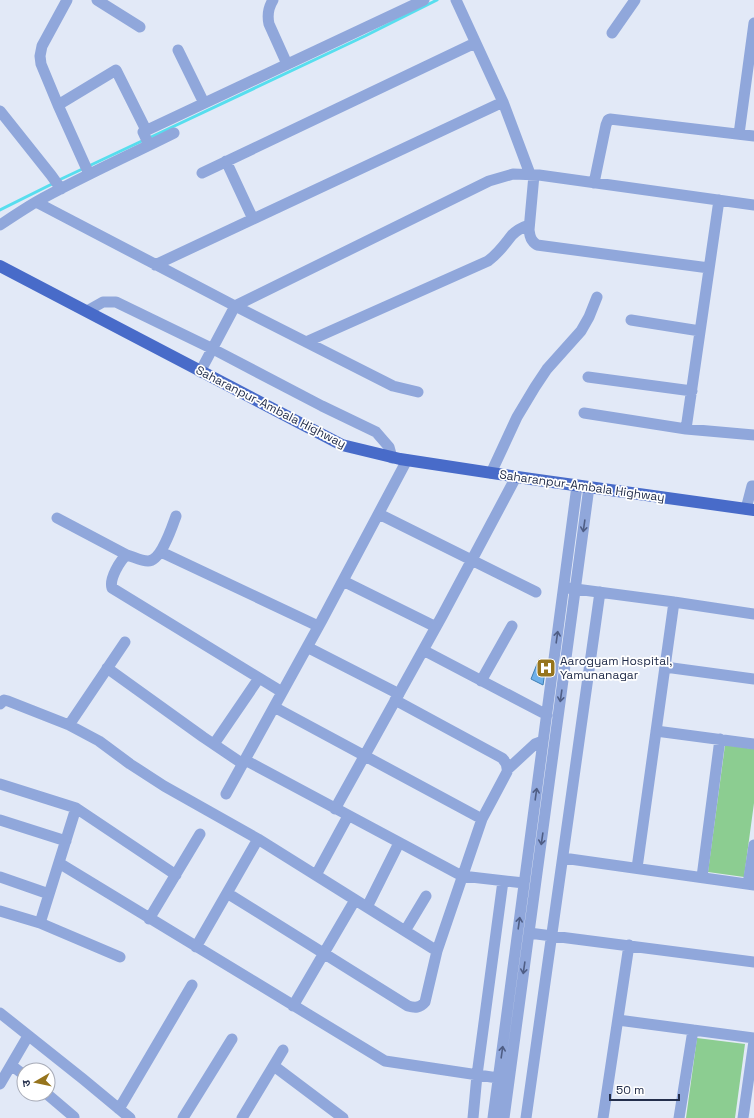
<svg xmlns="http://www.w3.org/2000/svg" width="754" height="1118" font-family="'Space Grotesk','Noto Sans Devanagari',sans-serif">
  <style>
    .green { fill: #8ccd91 }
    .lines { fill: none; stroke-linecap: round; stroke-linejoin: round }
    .stream { stroke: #57deee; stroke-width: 3 }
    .building { fill: #6fb0ea; stroke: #3d7eb4 }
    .minor { stroke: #90a7db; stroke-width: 11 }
    .major { stroke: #486bc9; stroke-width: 12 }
    .oneway { stroke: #4f5e85 }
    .labels { text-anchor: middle; stroke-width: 3.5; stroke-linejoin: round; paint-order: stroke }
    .street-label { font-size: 12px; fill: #232e4b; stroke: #fff }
    .poi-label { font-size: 12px; fill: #232e4b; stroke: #fff; text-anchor: start }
  </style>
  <rect width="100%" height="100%" fill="#e2e9f7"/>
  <path class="green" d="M 725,745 L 754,749 L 754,803 L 744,877 L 708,872 Z
    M 697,1038 L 745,1044 L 735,1118 L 686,1118 Z"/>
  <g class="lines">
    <path class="stream" d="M 149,138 L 365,36 L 437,0
      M 59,180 L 144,140
      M 0,210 L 54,183"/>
  </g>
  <path class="building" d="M 539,659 L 546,665 L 543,685 L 531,679 Z"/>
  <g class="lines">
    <path class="minor" d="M 67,0 L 42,46 L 40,56 L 41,64 L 58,105 L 89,174
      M 97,0 L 140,27
      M 273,0 C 268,8 267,15 269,24 L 287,64
      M 456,0 L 503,102 L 530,174
      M 612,33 L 635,0
      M 178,50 L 204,103
      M 58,105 L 116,70 L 146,130
      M 0,111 L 51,175 L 61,189
      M 739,134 L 754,23
      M 149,145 L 143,132 L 424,0
      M 226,161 L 253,219
      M 202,173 L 475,43
      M 534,175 L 529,230 C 530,237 531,241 537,245 L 709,268
      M 594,183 L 606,125 L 608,120 L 610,119 L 754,136
      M 36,202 L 235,306 L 393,386 L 418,392
      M 0,225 C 12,217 24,209 36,202 C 81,177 128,156 174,133
      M 155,265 L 503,102
      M 87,311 L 103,302 L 116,302 L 213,349 L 322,406 L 376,432 L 389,447 L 392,458
      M 631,320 L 700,331
      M 306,342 L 488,261 C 499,253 504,245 512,235 C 517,230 523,227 529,225
      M 200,372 L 235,306 L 489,181 L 513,174 L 539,175 L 754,205
      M 588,377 L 692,391
      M 584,413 L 686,429 L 754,435
      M 686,429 L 719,200
      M 491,473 L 517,417 L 535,387 L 547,369 L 581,331 L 589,317 L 597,297
      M 746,509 L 752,486 L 754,486
      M 379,514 L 536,592
      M 176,516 C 172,527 161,561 148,561 C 141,561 134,557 127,555 C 120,560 109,579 112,588 L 282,692
      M 57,518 L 127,555
      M 161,552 L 318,626
      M 343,581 L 436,627
      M 568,588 L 674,602 L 754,614
      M 307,647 L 399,694
      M 423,650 L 547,715
      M 665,667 L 754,679
      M 107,668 L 203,737 L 243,764
      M 481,681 L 512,626
      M 0,704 L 4,700 L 8,701 L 69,725 L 99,741 L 130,764 L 164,786 L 258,839 L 437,951
      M 274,707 L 482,819
      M 69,725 L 125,642
      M 656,731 L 754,744
      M 214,744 L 259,678
      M 245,760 L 462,876 L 524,883
      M 508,769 L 535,744 L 543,741
      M 0,784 L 76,808 L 176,875
      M 226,794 L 322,620 L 407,460
      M 335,809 L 442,616 L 516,477
      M 0,820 L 66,841
      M 563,858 L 754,885
      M 59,863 L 385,1061 L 498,1078
      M 637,868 L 674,602
      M 316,875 L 348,816
      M 0,877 L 49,894
      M 702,877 L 720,739
      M 748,884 L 754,845
      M 227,893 L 408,1006 C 415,1008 420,1008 425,1002 L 437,951 L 482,819 L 507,772 C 508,766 506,762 502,758 L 395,700
      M 367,907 L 399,843
      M 0,911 L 40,923 L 120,957
      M 149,919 L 200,834
      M 40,923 L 76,808
      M 405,931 L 426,896
      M 529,933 L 754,962
      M 196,947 L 258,839
      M 293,1006 L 355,900
      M 0,1013 L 83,1079 L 130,1118
      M 618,1020 L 754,1038
      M 11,1065 L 24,1075
      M 274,1066 L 343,1118
      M 0,1084 L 28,1036
      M 47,1094 L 74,1117
      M 119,1109 L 192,985
      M 183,1118 L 232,1039
      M 242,1118 L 283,1050
      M 473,1118 L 477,1075 L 503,881
      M 493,1118 L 577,486
      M 504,1118 L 589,487
      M 526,1118 L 600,592
      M 603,1118 L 629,945
      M 679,1118 L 693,1030
      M 743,1118 L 754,1041"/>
    <path class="major" d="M 0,266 L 342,445 L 400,459 L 531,479 L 754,510"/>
  </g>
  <defs><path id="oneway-shaft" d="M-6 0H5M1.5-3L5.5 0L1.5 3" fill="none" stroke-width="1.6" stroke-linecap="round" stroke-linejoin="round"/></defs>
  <g class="oneway">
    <use href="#oneway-shaft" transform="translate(584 526) rotate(98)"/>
    <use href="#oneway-shaft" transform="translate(557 637) rotate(-82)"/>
    <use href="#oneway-shaft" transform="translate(561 696) rotate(98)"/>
    <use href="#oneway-shaft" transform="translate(536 794) rotate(-82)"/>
    <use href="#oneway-shaft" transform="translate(542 839) rotate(98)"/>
    <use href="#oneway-shaft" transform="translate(519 923) rotate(-82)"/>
    <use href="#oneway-shaft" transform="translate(524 968) rotate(98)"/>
    <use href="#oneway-shaft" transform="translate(502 1052) rotate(-82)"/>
  </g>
  <defs>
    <symbol id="hospital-square" viewBox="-11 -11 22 22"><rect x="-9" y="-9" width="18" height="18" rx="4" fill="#96741d" stroke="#fff"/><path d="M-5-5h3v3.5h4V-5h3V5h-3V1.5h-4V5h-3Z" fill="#fff"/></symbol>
  </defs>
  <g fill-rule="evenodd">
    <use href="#hospital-square" x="535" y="657" width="22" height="22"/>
  </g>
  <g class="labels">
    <g class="street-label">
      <text transform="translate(271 407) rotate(27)" y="4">Saharanpur-Ambala Highway</text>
      <text transform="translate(582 486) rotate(8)" y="4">Saharanpur-Ambala Highway</text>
    </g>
    <g class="poi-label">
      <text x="560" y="665">Aarogyam Hospital,<tspan x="560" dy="14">Yamunanagar</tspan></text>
    </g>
  </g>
  <g transform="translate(36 1082) rotate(261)"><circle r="19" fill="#ffffff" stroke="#a7abb7"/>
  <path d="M0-3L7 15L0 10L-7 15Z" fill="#96741d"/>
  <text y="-6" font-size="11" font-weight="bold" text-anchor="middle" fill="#232e4b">उ</text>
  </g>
  <path d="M610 1094v6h69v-6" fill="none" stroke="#232e4b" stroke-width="2"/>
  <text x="616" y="1094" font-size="12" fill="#232e4b" stroke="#ffffff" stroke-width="3" paint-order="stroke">50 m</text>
</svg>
